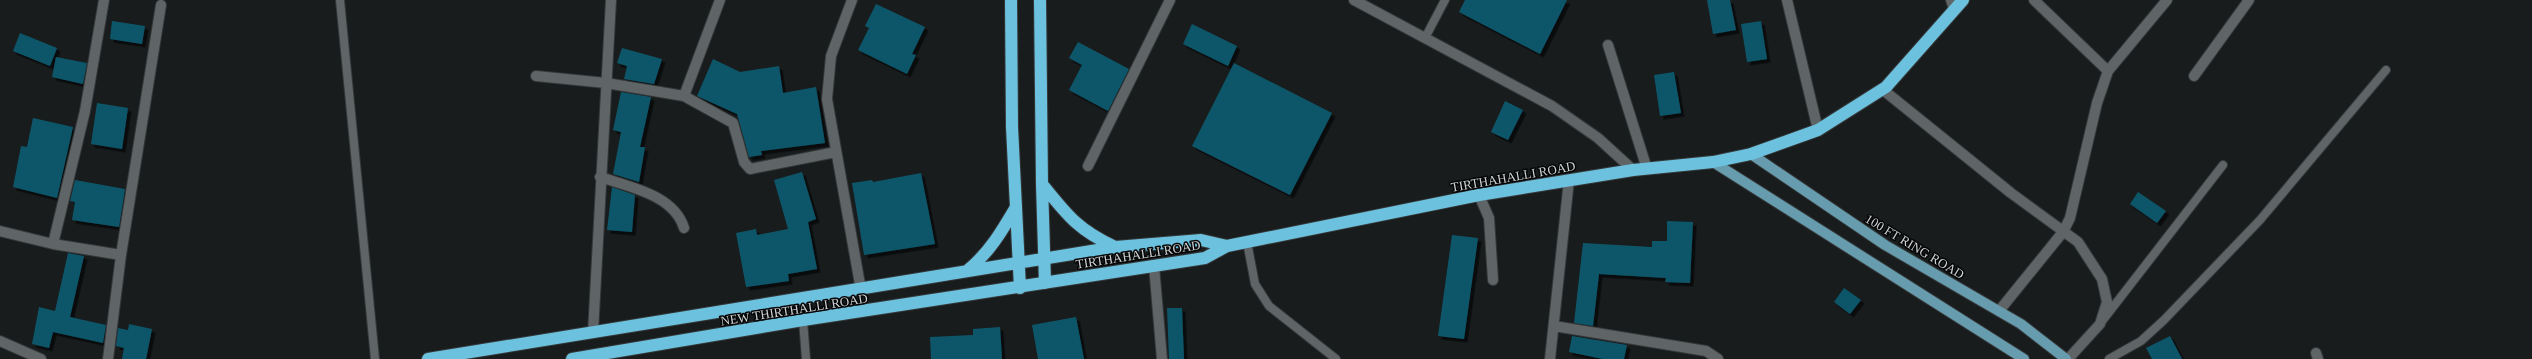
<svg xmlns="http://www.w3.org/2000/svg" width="2532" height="359" font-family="'Times New Roman',serif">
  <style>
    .building { fill: #0e5669; filter: url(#shadow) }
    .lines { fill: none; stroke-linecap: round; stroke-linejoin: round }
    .lane-casing { stroke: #353839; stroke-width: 10 }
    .street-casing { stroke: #353839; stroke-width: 12 }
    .primary-casing { stroke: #353839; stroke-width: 12 }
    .highway-casing { stroke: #353839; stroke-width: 14 }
    .lane { stroke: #5f6466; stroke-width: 8 }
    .street { stroke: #5f6466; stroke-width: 10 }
    .primary { stroke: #679cae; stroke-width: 10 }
    .highway { stroke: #6cc2de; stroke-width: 12 }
    .labels { text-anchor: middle; stroke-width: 3; stroke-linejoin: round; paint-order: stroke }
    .street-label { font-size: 13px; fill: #d0d3d4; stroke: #050607 }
  </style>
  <defs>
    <filter id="shadow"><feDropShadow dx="3.5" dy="3.5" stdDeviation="0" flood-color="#0009"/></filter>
  </defs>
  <rect width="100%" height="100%" fill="#181c1d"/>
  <path class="building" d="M 1465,0 L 1567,0 L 1540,54 L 1459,12 Z
    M 1707,0 L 1730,0 L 1736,30 L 1713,34 Z
    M 876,4 L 925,27 L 912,54 L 916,55 L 907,74 L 858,50 L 869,28 L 865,26 Z
    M 112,21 L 145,26 L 142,44 L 110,39 Z
    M 1761,21 L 1767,59 L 1747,62 L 1741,24 Z
    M 1192,24 L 1237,46 L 1228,66 L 1183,44 Z
    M 20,33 L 57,48 L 50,66 L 13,51 Z
    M 1078,42 L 1129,69 L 1108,111 L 1069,90 L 1082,65 L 1069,58 Z
    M 622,48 L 662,59 L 654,84 L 624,79 L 627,66 L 617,63 Z
    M 56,57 L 87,63 L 83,84 L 52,77 Z
    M 713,59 L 740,72 L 779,66 L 783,93 L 816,87 L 825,143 L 761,151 L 762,155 L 749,157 L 737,114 L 697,96 Z
    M 1234,63 L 1332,113 L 1290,195 L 1192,146 Z
    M 1674,72 L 1681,113 L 1660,116 L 1654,75 Z
    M 621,92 L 651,97 L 640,147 L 645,147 L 639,182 L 613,174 L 621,132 L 613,130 Z
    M 1505,101 L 1523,110 L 1508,140 L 1491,132 Z
    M 97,103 L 128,108 L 122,149 L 91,144 Z
    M 33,118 L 73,127 L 57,198 L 13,187 L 21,146 L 27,147 Z
    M 802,172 L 816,219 L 808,222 L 817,269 L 788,274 L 789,281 L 746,287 L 736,233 L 756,229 L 757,235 L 788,229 L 774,180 Z
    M 921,173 L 935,244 L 864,255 L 852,183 L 872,180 L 873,182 Z
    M 75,180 L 125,189 L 119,227 L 72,220 L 75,202 L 70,201 Z
    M 612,187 L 635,195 L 632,232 L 607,230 Z
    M 2138,192 L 2166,211 L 2157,223 L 2130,204 Z
    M 1667,221 L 1693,222 L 1690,283 L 1665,282 L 1666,278 L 1599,274 L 1593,326 L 1574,323 L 1583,243 L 1652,247 L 1652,241 L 1667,241 Z
    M 1452,235 L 1478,238 L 1464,339 L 1438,336 Z
    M 68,253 L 84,256 L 70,317 L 106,325 L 103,343 L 53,332 L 49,348 L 32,344 L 39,307 L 55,311 Z
    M 1844,288 L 1861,300 L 1850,314 L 1834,302 Z
    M 1167,308 L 1182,308 L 1184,359 L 1169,359 Z
    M 1076,317 L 1084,359 L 1038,359 L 1032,325 Z
    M 129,324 L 152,329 L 146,359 L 122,359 L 124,348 L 116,346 L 118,328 L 128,330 Z
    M 1000,327 L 1002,359 L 931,359 L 930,337 L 973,335 L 973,329 Z
    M 1572,336 L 1627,345 L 1624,359 L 1603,359 L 1569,352 Z
    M 2170,336 L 2182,359 L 2152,359 L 2146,348 Z"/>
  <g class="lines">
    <defs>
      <path id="lane" d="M 340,0 L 375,359
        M 1425,38 L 1445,0
        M 1247,242 L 1255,284 L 1269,306 L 1336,359
        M 803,320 L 806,359
        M 2103,320 L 2223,165
        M 2109,359 L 2141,341 L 2164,320 L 2260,220 L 2386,70"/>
      <path id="street" d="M 852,0 L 831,56 L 827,99 L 861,290
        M 1354,0 L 1552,106 L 1598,138 L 1633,170
        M 1787,0 L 1818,130
        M 1951,0 L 1954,9
        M 2034,0 L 2108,71
        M 1608,45 L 1647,169
        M 536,76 L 606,83 L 684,96 L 733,123 L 744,162 L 750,169 L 836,152
        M 2194,76 L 2249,0
        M 1882,89 L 2011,193 L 2078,242 L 2102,279 L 2107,302 L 2100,324 L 2068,359
        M 684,96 L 720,0
        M 1088,166 L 1170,0
        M 600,177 C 630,187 674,195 684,228
        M 1479,195 L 1489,218 L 1493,280
        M 0,231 L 53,244 L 121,255
        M 53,244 L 85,111 L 104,0
        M 1154,266 L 1162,359
        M 1999,311 L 2063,232 L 2070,218 L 2097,103 L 2108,71 L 2167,0
        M 1554,326 L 1706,351 L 1718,359
        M 593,333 L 611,0
        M 0,341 L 41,359
        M 2316,353 L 2318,359
        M 108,359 L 121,255 L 161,5
        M 1550,359 L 1569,180"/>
      <path id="primary" d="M 1751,154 L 1885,245 L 2021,324 L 2066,359
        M 1713,162 L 2024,359"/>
      <path id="highway" d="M 1011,0 L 1012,127 L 1020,288
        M 1040,0 L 1042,184 L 1045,283
        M 1042,184 C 1067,215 1078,230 1115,247
        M 967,271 C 989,253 1002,231 1016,207
        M 428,359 L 1116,247 L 1201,240 L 1227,246
        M 572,359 L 803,320 L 1205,258 L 1227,246 L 1479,195 L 1633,170 L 1713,162 L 1751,154 L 1818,130 L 1886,87 L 1963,0"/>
    </defs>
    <use href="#lane" class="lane-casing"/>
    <use href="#street" class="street-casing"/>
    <use href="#primary" class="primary-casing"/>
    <use href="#highway" class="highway-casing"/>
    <use href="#lane" class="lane"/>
    <use href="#street" class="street"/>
    <use href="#primary" class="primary"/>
    <use href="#highway" class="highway"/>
  </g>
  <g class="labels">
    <g class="street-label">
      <text transform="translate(1513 176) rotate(-10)" y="5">TIRTHAHALLI ROAD</text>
      <text transform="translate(1915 246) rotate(31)" y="5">100 FT RING ROAD</text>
      <text transform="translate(1138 254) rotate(-9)" y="5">TIRTHAHALLI ROAD</text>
      <text transform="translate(794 309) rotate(-9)" y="5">NEW THIRTHALLI ROAD</text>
    </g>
  </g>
</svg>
